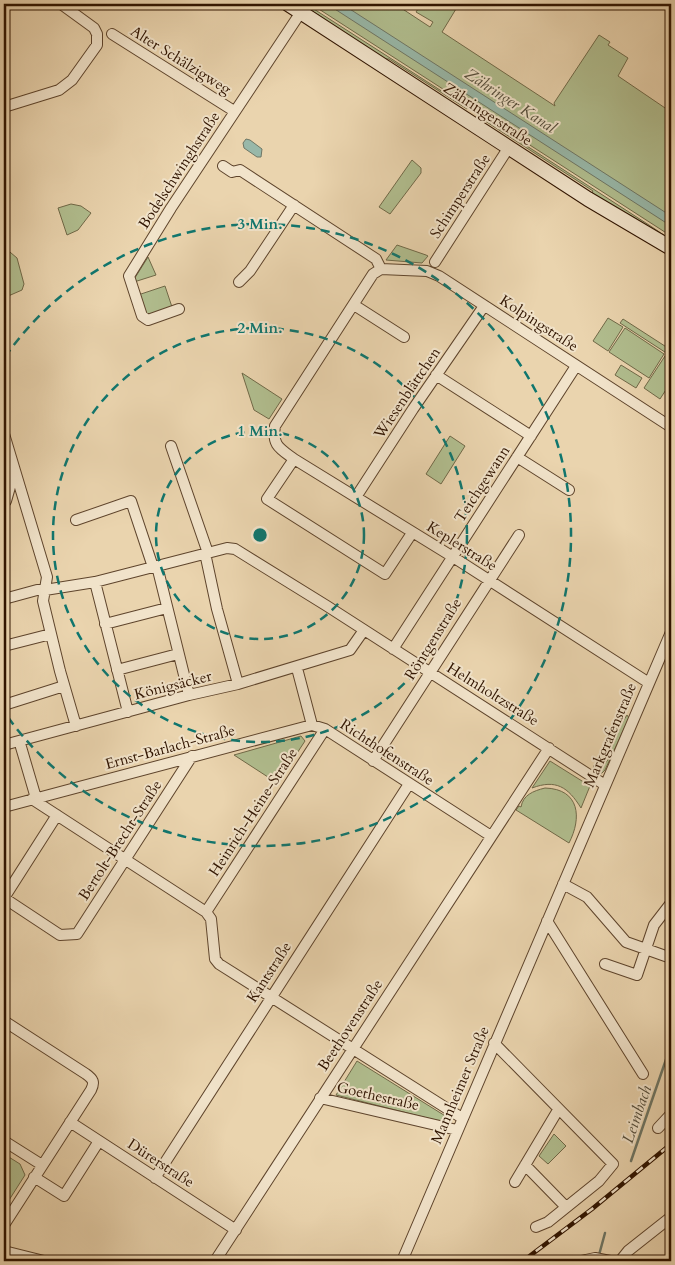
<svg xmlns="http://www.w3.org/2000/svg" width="675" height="1265" font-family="Cardo,serif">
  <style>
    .green { fill: #b1be8f; stroke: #706948 }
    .water { fill: #98b8a9; stroke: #6e7665 }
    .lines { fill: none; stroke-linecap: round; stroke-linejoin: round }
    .stream { stroke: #6e7665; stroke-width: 2.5 }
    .minor-casing { stroke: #5e442c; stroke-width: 12 }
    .secondary-casing { stroke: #301400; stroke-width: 16 }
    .minor { stroke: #f1e3ca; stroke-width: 10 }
    .secondary { stroke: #f1e3ca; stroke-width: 14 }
    .rail-casing { stroke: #301400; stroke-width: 4.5 }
    .rail { stroke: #f1e3ca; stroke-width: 2.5; stroke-dasharray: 8; stroke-linecap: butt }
    .ring { fill: none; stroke: #0f766e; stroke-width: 2.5; stroke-dasharray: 9 6 }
    .labels { text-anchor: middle; stroke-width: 4; stroke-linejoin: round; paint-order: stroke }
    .street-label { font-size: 15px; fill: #301400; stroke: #f1e3ca }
    .water-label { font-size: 16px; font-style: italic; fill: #544d3b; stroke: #f1e3ca }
    .centre { fill: #0f766e; stroke: #f1e3ca; stroke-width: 2.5 }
    .ring-label { font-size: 15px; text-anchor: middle; font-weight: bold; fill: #0f766e; stroke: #f1e3ca; stroke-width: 4; stroke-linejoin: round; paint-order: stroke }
  </style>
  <rect width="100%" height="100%" fill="#ead4ae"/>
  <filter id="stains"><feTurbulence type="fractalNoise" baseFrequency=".004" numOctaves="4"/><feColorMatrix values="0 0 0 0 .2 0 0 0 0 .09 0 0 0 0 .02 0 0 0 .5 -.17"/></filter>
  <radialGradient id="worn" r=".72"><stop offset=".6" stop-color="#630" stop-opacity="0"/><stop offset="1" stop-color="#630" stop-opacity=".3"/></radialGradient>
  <path class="green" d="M 302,4 L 306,4 L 468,108 L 467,109 L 389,59 L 383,59 Z
    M 311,4 L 395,4 L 430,27 L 433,22 L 416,12 L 420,6 L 416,4 L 459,4 L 442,32 L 555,106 L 554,103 L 599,35 L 610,42 L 608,45 L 628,58 L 618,76 L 671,112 L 671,236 Z
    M 479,117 L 482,117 L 652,227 L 671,240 L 671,241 L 633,217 L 591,194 L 593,191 Z
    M 412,160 L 421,168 L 421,173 L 390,214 L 379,207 Z
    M 71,204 L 81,206 L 91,213 L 78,230 L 67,235 L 58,208 Z
    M 397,245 L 426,255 L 428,256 L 422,263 L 386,260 Z
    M 4,247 L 17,258 L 24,284 L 22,290 L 6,297 L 4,291 Z
    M 148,257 L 156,275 L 134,282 L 133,281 Z
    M 165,286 L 172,307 L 171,309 L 147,315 L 138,295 Z
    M 608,318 L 623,327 L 608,351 L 593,341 Z
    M 623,319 L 671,350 L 671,356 L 620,323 Z
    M 625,328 L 664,354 L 649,378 L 609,352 Z
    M 665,356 L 671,360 L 671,382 L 660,399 L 644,388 Z
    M 621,365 L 642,378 L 636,388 L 615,375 Z
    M 242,373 L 282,399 L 269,419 L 254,410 Z
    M 450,436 L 465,446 L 441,484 L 426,474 Z
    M 627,715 L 629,718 L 605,770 L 602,773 L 595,773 L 593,770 L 594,765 L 600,770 L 610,757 L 603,752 Z
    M 301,736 L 305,741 L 282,776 L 271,779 L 234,755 Z
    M 550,761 L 590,786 L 581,808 C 568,787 556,779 532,788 Z
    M 545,788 C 580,789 582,818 569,843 L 516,810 L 519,806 L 521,807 C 523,795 533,791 545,788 Z
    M 357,1061 L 447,1117 L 443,1122 L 336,1095 Z
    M 554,1134 L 566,1146 L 548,1164 L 539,1156 Z
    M 4,1154 L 20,1164 L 25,1175 L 4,1208 Z"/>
  <path class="water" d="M 327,4 L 342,4 L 671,216 L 671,226 Z
    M 246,139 L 250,140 L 262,149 L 261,157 L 257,157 L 244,148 L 243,143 Z"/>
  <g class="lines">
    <path class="stream" d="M 631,1161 L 671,1045
      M 599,1255 L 605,1233"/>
    <defs>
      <path id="minor" d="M 112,34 L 234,111
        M 4,107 L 59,90 L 72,80 L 97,45 L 97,34 L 94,28 L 61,4
        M 223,166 L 232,172 L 240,170 L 376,259 L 381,269
        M 435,262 L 509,147
        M 239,282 L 250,271 L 294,205
        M 4,301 L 4,300
        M 354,305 L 404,337
        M 179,309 L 148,320 L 142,316 L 129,276 L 171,208 L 301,12
        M 436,375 L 531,436
        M 4,434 L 47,577 L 43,601 L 60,671 L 76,726
        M 171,446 L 208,553
        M 517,457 L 569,490
        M 294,459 L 267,499 L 385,574 L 412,533
        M 4,468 L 10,487 L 6,501
        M 356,497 L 413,409 L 484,306
        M 76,520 L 131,501 L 153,567
        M 205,553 L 217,609 L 238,684
        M 157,566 L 189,695
        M 95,582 L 128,712
        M 4,599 L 37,590 L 45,590 L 95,582 L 227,548 L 235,549 L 327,606 L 605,785
        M 105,624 L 167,608
        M 4,646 L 51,634
        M 393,649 L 576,366
        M 117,670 L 178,654
        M 298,672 L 312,725
        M 649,683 L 453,557 L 294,459 C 279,448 272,445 275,426 L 373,274 L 381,269 L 427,271 L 439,276 L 671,427
        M 4,705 L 64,686
        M 4,745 L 189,695 L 238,684 L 350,650 L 364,630
        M 21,747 L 36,798
        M 373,761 L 519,535
        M 32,799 L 206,912 L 211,919 L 215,959 L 219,964 L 462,1118
        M 4,807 L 312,725 L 325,729 L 491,836
        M 563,884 L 587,897 L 626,942 L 671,958
        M 4,898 L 60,935 L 77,934 L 192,756
        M 4,898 L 57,815
        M 206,912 L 325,729
        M 547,921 L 643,1074
        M 605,964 L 637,975 L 654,925 L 671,903
        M 4,1021 L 86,1074 C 93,1079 95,1082 91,1090 L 4,1225
        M 494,1043 L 613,1164 L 599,1181 L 548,1222 L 536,1227
        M 320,1098 L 457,1130
        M 70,1122 L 236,1230
        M 658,1128 L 671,1114
        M 4,1141 L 42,1165
        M 525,1165 L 566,1207
        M 34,1177 L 64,1196 L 99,1141
        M 155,1178 L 409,784
        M 515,1182 L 558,1110
        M 4,1251 L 44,1261
        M 215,1261 L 549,748
        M 402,1261 L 671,632
        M 581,1261 L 595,1258 L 610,1261
        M 620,1261 L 628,1251 L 671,1217"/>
      <path id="secondary" d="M 288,4 L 588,199 L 671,248"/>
    </defs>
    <use href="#minor" class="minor-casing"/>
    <use href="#secondary" class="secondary-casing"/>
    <use href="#minor" class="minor"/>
    <use href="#secondary" class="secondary"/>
    <defs>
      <path id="rail" d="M 523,1261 L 592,1209 L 671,1144"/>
    </defs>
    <use href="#rail" class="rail-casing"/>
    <use href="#rail" class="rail"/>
  </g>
  <g class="ring">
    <circle cx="260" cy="535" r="104"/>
    <circle cx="260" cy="535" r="207"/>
    <path d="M5 357A311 311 0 1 1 5 713"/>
  </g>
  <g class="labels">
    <g class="street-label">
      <text transform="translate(181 60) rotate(32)" y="5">Alter Schälzigweg</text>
      <text transform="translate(488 114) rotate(33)" y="5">Zähringerstraße</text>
      <text transform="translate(179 170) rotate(-57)" y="5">Bodelschwinghstraße</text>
      <text transform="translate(460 196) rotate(-57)" y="5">Schimperstraße</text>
      <text transform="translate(539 323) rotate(33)" y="5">Kolpingstraße</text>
      <text transform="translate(407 393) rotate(-56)" y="5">Wiesenblättchen</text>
      <text transform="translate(482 484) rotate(-57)" y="5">Teichgewann</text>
      <text transform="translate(462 546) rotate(32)" y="5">Keplerstraße</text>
      <text transform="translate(433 639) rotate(-58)" y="5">Röntgenstraße</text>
      <text transform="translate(173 685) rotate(-14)" y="5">Königsäcker</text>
      <text transform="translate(493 694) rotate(32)" y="5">Helmholtzstraße</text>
      <text transform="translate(610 735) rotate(-67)" y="5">Markgrafenstraße</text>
      <text transform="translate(170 747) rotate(-15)" y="5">Ernst-Barlach-Straße</text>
      <text transform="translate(387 752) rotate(33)" y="5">Richthofenstraße</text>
      <text transform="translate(253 812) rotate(-57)" y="5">Heinrich-Heine-Straße</text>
      <text transform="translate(120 840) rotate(-57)" y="5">Bertolt-Brecht-Straße</text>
      <text transform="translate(269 972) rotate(-57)" y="5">Kantstraße</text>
      <text transform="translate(350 1025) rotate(-57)" y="5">Beethovenstraße</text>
      <text transform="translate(460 1085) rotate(-67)" y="5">Mannheimer Straße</text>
      <text transform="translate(378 1096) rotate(13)" y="5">Goethestraße</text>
      <text transform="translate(161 1163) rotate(33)" y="5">Dürerstraße</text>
    </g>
    <g class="water-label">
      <text transform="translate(511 100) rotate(33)" y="6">Zähringer Kanal</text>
      <text transform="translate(636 1114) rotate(-71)" y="6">Leimbach</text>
    </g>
  </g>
  <circle cx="260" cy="535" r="8" class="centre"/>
  <g class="ring-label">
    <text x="260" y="229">3 Min.</text>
    <text x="260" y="333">2 Min.</text>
    <text x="260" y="436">1 Min.</text>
  </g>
  <rect width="675" height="1265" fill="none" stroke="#ead4ae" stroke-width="20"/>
  <rect x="5" y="5" width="665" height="1255" fill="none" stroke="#301400" stroke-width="2.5"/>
  <rect x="10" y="10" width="655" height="1245" fill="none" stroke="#301400"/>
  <rect width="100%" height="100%" filter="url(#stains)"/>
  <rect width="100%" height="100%" fill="url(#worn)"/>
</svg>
